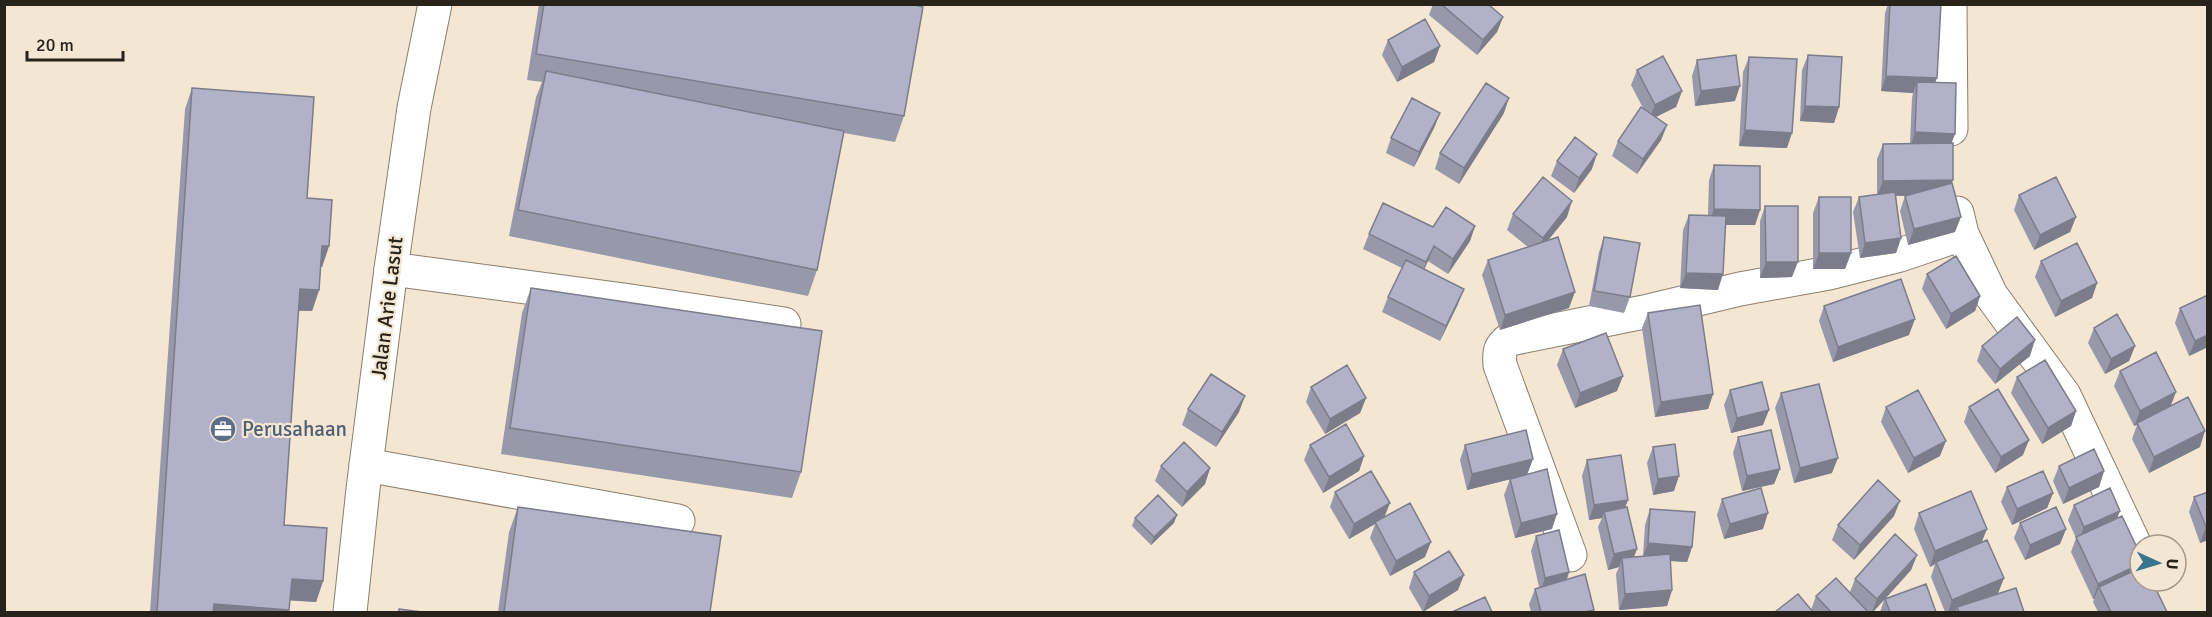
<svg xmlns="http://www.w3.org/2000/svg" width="2212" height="617" font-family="Signika,sans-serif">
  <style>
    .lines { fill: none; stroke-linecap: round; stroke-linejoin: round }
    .minor-casing { stroke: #8a7f6c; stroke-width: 35 }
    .major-casing { stroke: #8a7f6c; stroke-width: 35 }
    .minor { stroke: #fff; stroke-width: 33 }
    .major { stroke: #fff; stroke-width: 33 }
    .wall { fill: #9898ab }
    .shaded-wall { fill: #7c7c8b }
    .building { fill: #b1b1c7; stroke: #7c7c8b; stroke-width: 1.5 }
    .labels { text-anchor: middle; stroke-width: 4.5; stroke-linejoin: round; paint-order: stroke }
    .street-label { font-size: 21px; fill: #27231b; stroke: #f3e7d3 }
    .service-label { font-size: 21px; fill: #4e5e75; stroke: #f3e7d3; text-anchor: start }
  </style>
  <rect width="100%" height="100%" fill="#f3e7d3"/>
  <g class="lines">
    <defs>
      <path id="minor" d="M 1950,4 L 1951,129
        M 1957,213 L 1962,234 L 1991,295 L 2064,395 L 2140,556
        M 391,269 L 624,300 L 784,324
        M 366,465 L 678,521
        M 1570,555 L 1500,365 C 1499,353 1499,347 1510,339 L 1644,312 L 1740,289 L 1829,273 L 1900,255 L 1962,234"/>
      <path id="major" d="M 350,612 L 363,489 L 391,269 L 414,108 L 435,4"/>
    </defs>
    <use href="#minor" class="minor-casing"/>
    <use href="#major" class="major-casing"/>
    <use href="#minor" class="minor"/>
    <use href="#major" class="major"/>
  </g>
  <path class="wall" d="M 539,4 L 910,4 L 904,116 L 895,142 L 844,133 L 817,270 L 808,296 L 509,236 L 536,97 L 542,82 L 527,80 Z
    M 1433,4 L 1488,4 L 1503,17 L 1497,32 L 1477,55 L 1429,15 Z
    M 1888,4 L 1941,4 L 1935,83 L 1955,134 L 1951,143 L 1952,183 L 1955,232 L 1908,245 L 1900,211 L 1905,196 L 1896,196 L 1901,238 L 1896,253 L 1860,258 L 1853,212 L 1859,197 L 1877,194 L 1877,159 L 1883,144 L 1910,143 L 1912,98 L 1913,93 L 1881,91 L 1885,13 Z
    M 1388,40 L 1440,46 L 1434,62 L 1397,82 L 1382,55 Z
    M 1808,55 L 1839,107 L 1834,123 L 1800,121 L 1802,70 Z
    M 1749,57 L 1787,148 L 1739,146 L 1743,72 Z
    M 1697,60 L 1735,101 L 1695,106 L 1692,76 Z
    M 1637,70 L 1682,91 L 1676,107 L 1656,117 L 1667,125 L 1661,140 L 1637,174 L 1612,156 L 1618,141 L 1643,108 L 1631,85 Z
    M 192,88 L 307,198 L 329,246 L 322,267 L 321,267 L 319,290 L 312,311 L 298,311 L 284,525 L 323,581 L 316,602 L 290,600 L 288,612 L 150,612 L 185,109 Z
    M 1440,113 L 1434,128 L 1414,167 L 1386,153 L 1391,138 Z
    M 1504,113 L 1459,184 L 1435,169 L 1440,153 Z
    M 1557,161 L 1592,169 L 1574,193 L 1551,176 Z
    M 1714,165 L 1760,210 L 1755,225 L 1725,225 L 1718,290 L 1680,288 L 1683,230 L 1689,215 L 1708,215 L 1709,180 Z
    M 2019,195 L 2076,217 L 2070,232 L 2034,250 L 2014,210 Z
    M 1819,197 L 1851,253 L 1845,269 L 1813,269 L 1813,213 Z
    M 1765,206 L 1792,277 L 1760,278 L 1760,221 Z
    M 1513,214 L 1567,217 L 1548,240 L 1569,308 L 1500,330 L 1482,275 L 1488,260 L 1528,247 L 1507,230 Z
    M 1475,226 L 1470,241 L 1448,274 L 1428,261 L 1424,269 L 1458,304 L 1440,341 L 1382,312 L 1388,297 L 1402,268 L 1363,249 L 1369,234 Z
    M 1604,237 L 1630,297 L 1624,313 L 1589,306 L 1599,252 Z
    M 2041,261 L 2097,283 L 2092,298 L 2055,317 L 2035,277 Z
    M 1927,274 L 1980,296 L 1975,311 L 1946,329 L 1922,289 Z
    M 531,288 L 801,472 L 792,498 L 501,454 L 522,313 Z
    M 2208,295 L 2208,347 L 2189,356 L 2175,323 L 2180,308 Z
    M 1824,306 L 1909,335 L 1833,362 L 1819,321 Z
    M 1648,313 L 1713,394 L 1708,409 L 1655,417 L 1642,328 Z
    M 2094,328 L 2135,346 L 2129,361 L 2105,374 L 2088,343 Z
    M 1982,346 L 2030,356 L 1995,384 L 1977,361 Z
    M 1563,349 L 1617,391 L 1575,408 L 1557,365 Z
    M 2120,371 L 2171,406 L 2200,447 L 2149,473 L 2132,439 L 2137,425 L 2134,426 L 2114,386 Z
    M 2017,377 L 2076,411 L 2071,426 L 2042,444 L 2011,393 Z
    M 1311,387 L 1366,398 L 1360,413 L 1325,434 L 1306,402 Z
    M 1730,390 L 1763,425 L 1731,433 L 1724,405 Z
    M 1781,393 L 1832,473 L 1794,483 L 1775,408 Z
    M 1886,407 L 1940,456 L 1908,473 L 1881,422 Z
    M 1969,407 L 2023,455 L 1995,473 L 1964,422 Z
    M 1188,409 L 1239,412 L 1216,447 L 1182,425 Z
    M 1738,437 L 1780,469 L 1774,484 L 1742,491 L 1733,453 Z
    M 1310,445 L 1364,456 L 1359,471 L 1323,493 L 1304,460 Z
    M 1465,445 L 1527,474 L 1552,529 L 1515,538 L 1504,495 L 1510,479 L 1515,478 L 1467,490 L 1460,460 Z
    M 1653,447 L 1674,491 L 1653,495 L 1647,463 Z
    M 1587,460 L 1628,500 L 1625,507 L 1637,549 L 1634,557 L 1643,556 L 1645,525 L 1650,509 L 1692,547 L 1687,562 L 1670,561 L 1672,590 L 1667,606 L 1619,610 L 1616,574 L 1619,567 L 1608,570 L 1598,527 L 1602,518 L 1589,520 L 1582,476 Z
    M 1161,466 L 1210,468 L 1205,484 L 1182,507 L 1155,481 Z
    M 2059,466 L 2104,471 L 2099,487 L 2063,504 L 2053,481 Z
    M 2007,487 L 2053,493 L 2047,508 L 2012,525 L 2001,502 Z
    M 1335,492 L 1385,517 L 1425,557 L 1390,576 L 1370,538 L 1375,524 L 1349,539 L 1330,507 Z
    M 2208,492 L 2208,540 L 2200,543 L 2189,512 L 2194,497 Z
    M 1722,499 L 1763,529 L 1724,539 L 1717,515 Z
    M 2074,505 L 2120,511 L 2117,518 L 2140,581 L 2166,612 L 2098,612 L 2093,602 L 2094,599 L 2093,599 L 2071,552 L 2076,538 L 2068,520 Z
    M 518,507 L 710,612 L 498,612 L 509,532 Z
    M 1919,513 L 1982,542 L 2004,578 L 1998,593 L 1992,596 L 2024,612 L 1955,612 L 1956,612 L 1945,612 L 1931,577 L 1935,564 L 1930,567 L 1914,529 Z
    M 1894,516 L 1854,560 L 1832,540 L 1838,525 Z
    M 1135,518 L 1174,523 L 1151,545 L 1132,526 Z
    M 2020,523 L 2066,529 L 2060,544 L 2025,560 L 2014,538 Z
    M 1536,536 L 1569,572 L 1567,579 L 1594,610 L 1593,612 L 1531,612 L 1529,604 L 1535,589 L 1539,587 L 1531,551 Z
    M 1917,555 L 1911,570 L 1886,598 L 1936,612 L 1880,612 L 1884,600 L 1873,612 L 1869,612 L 1865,609 L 1868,612 L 1775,612 L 1811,610 L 1816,596 L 1850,592 L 1855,579 Z
    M 1414,572 L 1458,590 L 1423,612 L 1409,588 Z"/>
  <path class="shaded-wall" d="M 1503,17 L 1497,32 L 1477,55 L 1483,40 Z
    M 1440,46 L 1434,62 L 1397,82 L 1402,67 Z
    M 1886,76 L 1937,78 L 1931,94 L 1917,82 L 1913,93 L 1881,91 Z
    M 1740,86 L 1735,101 L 1695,106 L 1701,91 Z
    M 1682,91 L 1676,107 L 1649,120 L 1655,105 Z
    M 1509,98 L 1504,113 L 1459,184 L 1464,168 Z
    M 1805,106 L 1839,107 L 1834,123 L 1800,121 Z
    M 1440,113 L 1434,128 L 1414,167 L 1419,152 Z
    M 1667,125 L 1661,140 L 1637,174 L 1643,159 Z
    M 1745,130 L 1792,133 L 1787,148 L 1739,146 Z
    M 1915,132 L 1955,134 L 1949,149 L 1910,148 Z
    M 1597,154 L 1592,169 L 1574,193 L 1579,178 Z
    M 1953,180 L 1947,195 L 1877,196 L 1883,181 Z
    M 1572,201 L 1567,217 L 1537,254 L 1543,238 Z
    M 1714,209 L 1760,210 L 1755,225 L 1708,225 Z
    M 1961,217 L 1955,232 L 1908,245 L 1914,229 Z
    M 2076,217 L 2070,232 L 2034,250 L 2040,235 Z
    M 1475,226 L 1470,241 L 1448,274 L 1453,259 Z
    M 1901,238 L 1896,253 L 1860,258 L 1865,243 Z
    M 322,246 L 329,246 L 322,267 L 314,267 Z
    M 1434,246 L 1428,261 L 1421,277 L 1426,262 Z
    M 1819,253 L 1851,253 L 1845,269 L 1813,269 Z
    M 1766,262 L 1798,262 L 1792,277 L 1760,278 Z
    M 1686,273 L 1723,274 L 1718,290 L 1680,288 Z
    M 2097,283 L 2092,298 L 2055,317 L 2061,301 Z
    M 300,289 L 319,290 L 312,311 L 292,310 Z
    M 1464,289 L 1458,304 L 1440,341 L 1446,326 Z
    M 1575,292 L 1569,308 L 1500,330 L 1505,315 Z
    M 1980,296 L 1975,311 L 1946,329 L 1951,314 Z
    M 1915,319 L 1909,335 L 1833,362 L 1838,347 Z
    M 2208,335 L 2208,347 L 2189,356 L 2195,341 Z
    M 2035,340 L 2030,356 L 1995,384 L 2000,369 Z
    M 2135,346 L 2129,361 L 2105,374 L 2111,359 Z
    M 1623,376 L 1617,391 L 1575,408 L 1580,393 Z
    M 2176,392 L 2170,408 L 2134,426 L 2140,411 Z
    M 1713,394 L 1708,409 L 1655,417 L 1661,402 Z
    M 1245,396 L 1239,412 L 1216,447 L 1222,432 Z
    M 1366,398 L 1360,413 L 1325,434 L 1330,419 Z
    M 1769,410 L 1763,425 L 1731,433 L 1737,418 Z
    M 2076,411 L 2071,426 L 2042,444 L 2048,428 Z
    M 2205,431 L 2200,447 L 2149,473 L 2154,457 Z
    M 2029,440 L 2023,455 L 1995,473 L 2001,457 Z
    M 1946,441 L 1940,456 L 1908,473 L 1914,458 Z
    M 1364,456 L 1359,471 L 1323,493 L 1329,477 Z
    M 1838,458 L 1832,473 L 1794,483 L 1800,468 Z
    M 1533,459 L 1527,475 L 1467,490 L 1472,474 Z
    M 1210,468 L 1205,484 L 1182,507 L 1187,492 Z
    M 1780,469 L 1774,484 L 1742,491 L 1747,476 Z
    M 2104,471 L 2099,487 L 2063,504 L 2069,488 Z
    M 1679,476 L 1674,491 L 1653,495 L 1658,479 Z
    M 2053,493 L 2047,508 L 2012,525 L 2017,509 Z
    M 1628,500 L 1622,515 L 1604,512 L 1602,518 L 1589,520 L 1594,505 Z
    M 1900,501 L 1894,516 L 1854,560 L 1860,545 Z
    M 1390,503 L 1384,518 L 1375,522 L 1375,524 L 1349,539 L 1354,524 Z
    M 2120,511 L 2114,526 L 2078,543 L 2084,527 Z
    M 1768,513 L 1763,529 L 1724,539 L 1730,524 Z
    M 1557,514 L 1552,529 L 1515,538 L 1521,523 Z
    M 1177,515 L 1174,523 L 1151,545 L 1154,537 Z
    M 2206,527 L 2208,527 L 2208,540 L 2200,543 Z
    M 1987,529 L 1981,544 L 1936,562 L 1935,564 L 1930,567 L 1935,551 Z
    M 2066,529 L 2060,544 L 2025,560 L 2030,545 Z
    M 1431,542 L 1425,557 L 1390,576 L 1396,561 Z
    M 1648,543 L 1692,547 L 1687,562 L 1642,559 Z
    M 1637,549 L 1631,564 L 1622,558 L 1619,567 L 1608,570 L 1614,554 Z
    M 1917,555 L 1911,570 L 1873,612 L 1872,612 L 1877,599 Z
    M 2140,564 L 2140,573 L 2099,587 L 2094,599 L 2093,599 L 2098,584 Z
    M 1569,572 L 1564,588 L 1540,593 L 1545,578 Z
    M 1464,575 L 1458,590 L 1423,612 L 1429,596 Z
    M 2004,578 L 1998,593 L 1958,611 L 1957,607 L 1955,612 L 1948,612 L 1952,600 Z
    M 292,579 L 323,581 L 316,602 L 284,600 Z
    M 1672,590 L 1667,606 L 1619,610 L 1625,594 Z
    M 214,604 L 289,610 L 288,612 L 211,612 Z"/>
  <path class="building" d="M 544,4 L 910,4 L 923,7 L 904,116 L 536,54 Z
    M 1441,4 L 1488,4 L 1503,17 L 1483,40 Z
    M 1890,4 L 1941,4 L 1937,78 L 1886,76 Z
    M 1425,19 L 1440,46 L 1402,67 L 1388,40 Z
    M 1736,55 L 1740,86 L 1701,91 L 1697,60 Z
    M 1808,55 L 1842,57 L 1839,107 L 1805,106 Z
    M 1663,56 L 1682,91 L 1655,105 L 1637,70 Z
    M 1749,57 L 1797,59 L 1792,133 L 1745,130 Z
    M 546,71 L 844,131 L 817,270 L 518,210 Z
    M 1917,82 L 1956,83 L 1955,134 L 1915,132 Z
    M 1486,83 L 1509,98 L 1464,168 L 1440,153 Z
    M 192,88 L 314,97 L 307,198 L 332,200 L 329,246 L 322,246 L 319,290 L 300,289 L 284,525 L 327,528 L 323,581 L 292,579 L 289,610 L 214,604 L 213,612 L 157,612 Z
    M 1412,98 L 1440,113 L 1419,152 L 1391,138 Z
    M 1641,107 L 1667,125 L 1643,159 L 1618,141 Z
    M 1575,137 L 1597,154 L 1579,178 L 1557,161 Z
    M 1953,143 L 1953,180 L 1883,181 L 1883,144 Z
    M 1714,165 L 1760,166 L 1760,210 L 1714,209 Z
    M 1543,177 L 1572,201 L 1543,238 L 1513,214 Z
    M 2056,177 L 2076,217 L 2040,235 L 2019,195 Z
    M 1952,183 L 1961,217 L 1914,229 L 1905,196 Z
    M 1895,192 L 1901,238 L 1865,243 L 1859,197 Z
    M 1819,197 L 1851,197 L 1851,253 L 1819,253 Z
    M 1383,203 L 1433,227 L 1446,207 L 1475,226 L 1453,259 L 1434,246 L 1426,262 L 1369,234 Z
    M 1765,206 L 1798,206 L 1798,262 L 1766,262 Z
    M 1689,215 L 1726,216 L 1723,274 L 1686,273 Z
    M 1558,237 L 1575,292 L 1505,315 L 1488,260 Z
    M 1604,237 L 1640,243 L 1630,297 L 1594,291 Z
    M 2077,243 L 2097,283 L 2061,301 L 2041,261 Z
    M 1956,256 L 1980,296 L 1951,314 L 1927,274 Z
    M 1406,260 L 1464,289 L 1446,326 L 1388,297 Z
    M 1901,279 L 1915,319 L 1838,347 L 1824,306 Z
    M 531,288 L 822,331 L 801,472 L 510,428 Z
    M 2208,295 L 2208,335 L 2195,341 L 2180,308 Z
    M 1700,305 L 1713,394 L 1661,402 L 1648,313 Z
    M 2117,314 L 2135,346 L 2111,359 L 2094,328 Z
    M 2017,317 L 2035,340 L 2000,369 L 1982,346 Z
    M 1606,333 L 1623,376 L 1580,393 L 1563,349 Z
    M 2156,352 L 2176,392 L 2140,411 L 2120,371 Z
    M 2045,360 L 2076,411 L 2048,428 L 2017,377 Z
    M 1347,365 L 1366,398 L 1330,419 L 1311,387 Z
    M 1211,374 L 1245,396 L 1222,432 L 1188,409 Z
    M 1762,382 L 1769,410 L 1737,418 L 1730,390 Z
    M 1819,384 L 1838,458 L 1800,468 L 1781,393 Z
    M 1998,389 L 2029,440 L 2001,457 L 1969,407 Z
    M 1918,390 L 1946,441 L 1914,458 L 1886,407 Z
    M 2188,397 L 2205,431 L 2154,457 L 2137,423 Z
    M 1346,424 L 1364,456 L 1329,477 L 1310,445 Z
    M 1526,430 L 1533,459 L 1472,474 L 1465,445 Z
    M 1771,430 L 1780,469 L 1747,476 L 1738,437 Z
    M 1184,442 L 1210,468 L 1187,492 L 1161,466 Z
    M 1675,444 L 1679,476 L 1658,479 L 1653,447 Z
    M 2094,449 L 2104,471 L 2069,488 L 2059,466 Z
    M 1621,455 L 1628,500 L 1594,505 L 1587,460 Z
    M 1547,469 L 1557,514 L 1521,523 L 1510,479 Z
    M 1371,471 L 1390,503 L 1354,524 L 1335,492 Z
    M 2043,471 L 2053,493 L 2017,509 L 2007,487 Z
    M 1878,480 L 1900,501 L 1860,545 L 1838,525 Z
    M 1761,488 L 1768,513 L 1730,524 L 1722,499 Z
    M 2110,488 L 2120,511 L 2084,527 L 2074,505 Z
    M 1971,491 L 1987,529 L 1935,551 L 1919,513 Z
    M 2208,492 L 2208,527 L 2206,527 L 2194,497 Z
    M 1158,495 L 1177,515 L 1154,537 L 1135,518 Z
    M 1410,503 L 1431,542 L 1396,561 L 1375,522 Z
    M 518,507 L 721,536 L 710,612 L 504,612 Z
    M 1627,507 L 1637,549 L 1614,554 L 1604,512 Z
    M 2056,507 L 2066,529 L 2030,545 L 2020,523 Z
    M 1650,509 L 1695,512 L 1692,547 L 1648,543 Z
    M 2122,516 L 2140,554 L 2140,564 L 2098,584 L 2076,537 Z
    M 1559,530 L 1569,572 L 1545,578 L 1536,536 Z
    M 1895,534 L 1917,555 L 1877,599 L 1855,579 Z
    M 1987,540 L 2004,578 L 1952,600 L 1936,562 Z
    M 1449,551 L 1464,575 L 1429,596 L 1414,572 Z
    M 1670,554 L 1672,590 L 1625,594 L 1622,558 Z
    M 2140,568 L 2140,581 L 2152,581 L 2167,612 L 2111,612 L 2099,587 Z
    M 1585,574 L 1594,610 L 1585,612 L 1541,612 L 1535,589 Z
    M 1836,578 L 1868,612 L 1831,612 L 1816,596 Z
    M 1926,584 L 1936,612 L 1890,612 L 1885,599 Z
    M 2016,588 L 2024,612 L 1959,612 L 1957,607 Z
    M 1798,594 L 1813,612 L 1775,612 Z
    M 1485,597 L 1492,612 L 1452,612 Z
    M 399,609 L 422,612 L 399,612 Z"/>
  <defs>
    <symbol id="office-disc" viewBox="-11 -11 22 22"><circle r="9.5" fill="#5c6f8a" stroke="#f3e7d3"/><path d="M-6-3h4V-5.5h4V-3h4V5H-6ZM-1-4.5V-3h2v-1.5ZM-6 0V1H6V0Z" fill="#fff"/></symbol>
  </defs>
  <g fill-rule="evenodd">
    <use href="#office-disc" x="208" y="414" width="30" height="30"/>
  </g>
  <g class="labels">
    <g class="street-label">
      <text transform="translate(387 308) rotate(-83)" y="7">Jalan Arie Lasut</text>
    </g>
    <g class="service-label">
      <text x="242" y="436">Perusahaan</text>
    </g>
  </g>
  <rect width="2212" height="617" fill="none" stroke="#27231b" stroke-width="12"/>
  <g transform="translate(2158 563) rotate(94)"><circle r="28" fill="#f3e7d3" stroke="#a19989" stroke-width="1.5"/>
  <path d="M0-4.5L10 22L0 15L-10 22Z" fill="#39758c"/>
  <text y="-9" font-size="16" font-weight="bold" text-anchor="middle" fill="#27231b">U</text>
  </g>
  <path d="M27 51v9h96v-9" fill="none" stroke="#27231b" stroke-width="3"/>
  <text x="36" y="51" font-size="18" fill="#27231b" stroke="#f3e7d3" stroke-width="4.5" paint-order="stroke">20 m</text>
</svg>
